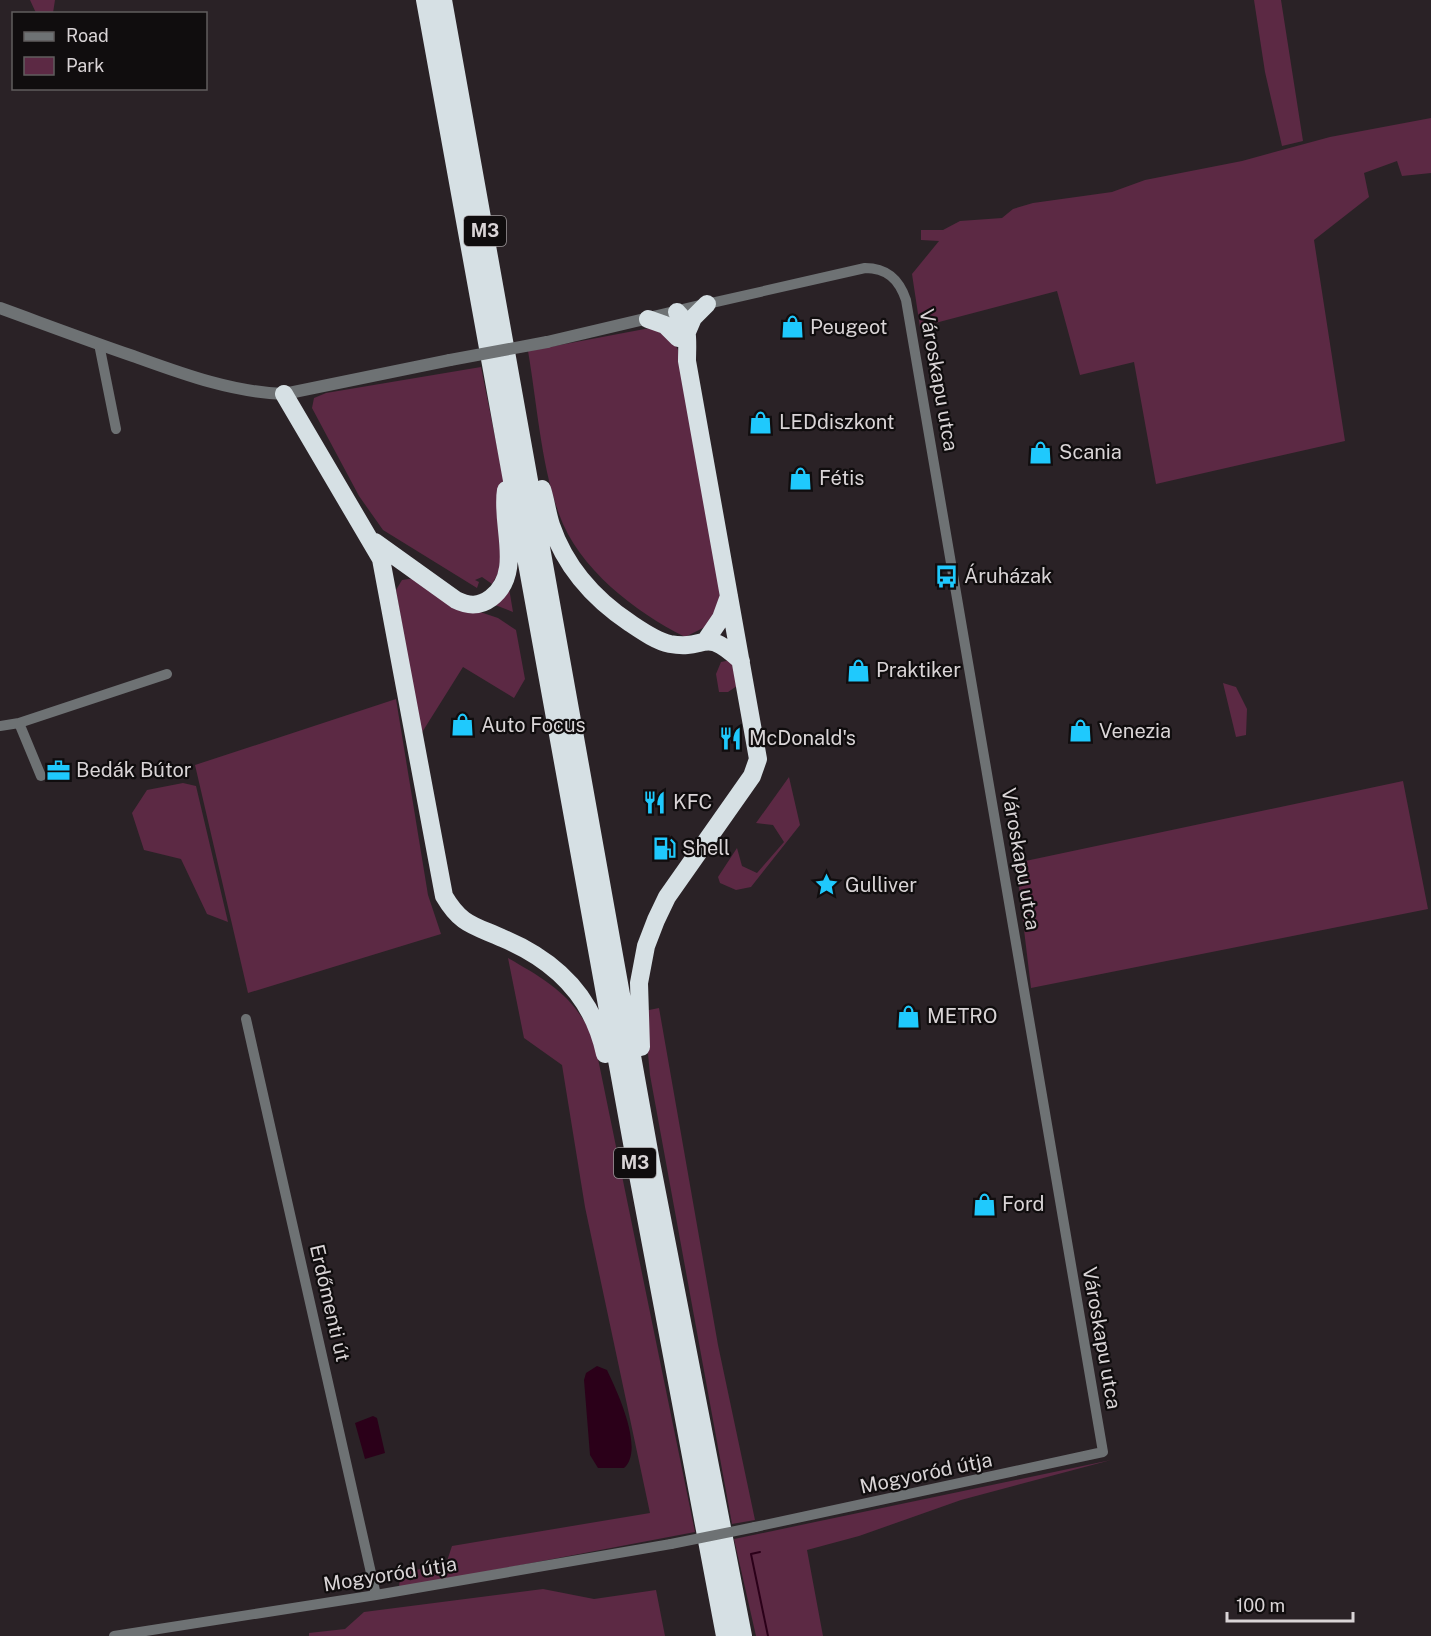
<svg xmlns="http://www.w3.org/2000/svg" width="1431" height="1636" font-family="'Public Sans',sans-serif">
  <style>
    .green { fill: #5c2944 }
    .water { fill: #2b0019 }
    .lines { fill: none; stroke-linecap: round; stroke-linejoin: round }
    .stream { stroke: #2b0019; stroke-width: 2 }
    .minor { stroke: #6e7274; stroke-width: 10 }
    .tertiary { stroke: #6e7274; stroke-width: 12 }
    .motorway { stroke: #d6e0e4; stroke-width: 18 }
    .minor-bridge { stroke: #6e7274; stroke-width: 10 }
    .tertiary-bridge { stroke: #6e7274; stroke-width: 12 }
    .labels { text-anchor: middle; stroke-width: 4.5; stroke-linejoin: round; paint-order: stroke }
    .shield { fill: #100d0e; stroke: #9d989a; stroke-width: 1.5 }
    .shield-label { font-size: 18px; font-weight: bold; fill: #d9d4d6 }
    .poi-label { font-size: 20px; fill: #d9d4d6; stroke: #100d0e; text-anchor: start }
    .street-label { font-size: 20px; fill: #d9d4d6; stroke: #100d0e }
  </style>
  <rect width="100%" height="100%" fill="#2a2226"/>
  <path class="green" d="M 30,0 L 55,0 L 53,13 L 36,13 Z
    M 1254,0 L 1281,0 L 1303,141 L 1282,146 L 1265,72 Z
    M 1431,118 L 1431,173 L 1402,176 L 1397,161 L 1364,173 L 1369,197 L 1314,240 L 1345,441 L 1156,484 L 1134,362 L 1080,375 L 1057,291 L 920,327 L 912,274 L 939,241 L 921,240 L 921,230 L 943,230 L 960,221 L 1002,218 L 1013,209 L 1033,203 L 1112,192 L 1145,180 L 1242,161 L 1330,137 Z
    M 650,328 L 671,337 L 678,350 L 719,561 L 720,610 L 705,627 L 685,637 C 635,612 578,568 559,514 C 541,465 537,403 528,351 Z
    M 481,367 L 503,477 L 502,546 L 500,570 L 492,584 L 482,577 L 475,580 L 479,582 L 477,588 L 383,530 L 359,496 L 312,408 L 314,398 L 326,393 Z
    M 416,578 L 477,611 L 498,618 L 516,630 L 525,679 L 514,698 L 463,667 L 421,734 L 396,590 L 402,580 Z
    M 509,588 L 513,612 L 490,603 Z
    M 731,660 L 737,686 L 728,692 L 719,692 L 716,674 L 721,662 Z
    M 1223,683 L 1236,687 L 1247,709 L 1246,735 L 1236,737 Z
    M 396,699 L 428,895 L 441,934 L 248,993 L 195,765 Z
    M 789,777 L 800,825 L 751,887 L 736,890 L 720,883 L 718,877 L 737,848 L 742,866 L 757,873 L 784,842 L 773,825 L 756,823 Z
    M 1403,781 L 1428,909 L 1031,988 L 1016,863 Z
    M 183,783 L 196,786 L 228,922 L 207,914 L 181,859 L 144,850 L 132,813 L 147,790 Z
    M 508,958 C 548,981 578,998 595,1044 L 695,1532 L 399,1588 L 400,1573 L 446,1564 L 452,1546 L 650,1513 L 585,1207 L 562,1065 L 524,1038 Z
    M 659,1008 L 718,1345 L 755,1520 L 732,1524 L 650,1075 L 644,1011 Z
    M 1111,1460 L 961,1500 L 859,1536 L 807,1550 L 823,1636 L 756,1636 L 734,1539 Z
    M 543,1589 L 594,1599 L 656,1590 L 665,1636 L 309,1636 L 309,1633 L 345,1629 L 364,1612 Z"/>
  <path class="water" d="M 597,1366 L 607,1370 C 617,1391 645,1450 624,1468 L 598,1468 L 590,1455 L 584,1380 L 586,1373 Z
    M 373,1416 L 377,1418 L 385,1453 L 365,1459 L 355,1423 Z"/>
  <g class="lines">
    <path class="stream" d="M 760,1552 L 751,1554 L 768,1636"/>
    <path class="minor" d="M 707,304 L 865,268 C 887,268 899,279 906,300 L 1103,1452 L 755,1527
      M 99,344 L 116,429
      M 19,723 L 41,776
      M 0,726 L 19,723 L 167,674
      M 246,1019 L 376,1595
      M 114,1636 L 376,1595 L 671,1544"/>
    <path class="tertiary" d="M 0,308 C 44,324 89,341 133,356 C 183,374 231,392 284,394 L 450,360
      M 547,342 L 704,305"/>
    <path class="motorway" d="M 425,0 L 634,1154 L 725,1636
      M 443,0 L 651,1162 L 743,1636
      M 648,319 L 665,325 L 678,338
      M 687,332 L 693,318 L 707,304
      M 284,394 L 381,559 L 444,896 C 461,925 473,925 502,938 C 555,960 593,997 605,1054
      M 542,489 C 546,501 547,513 551,525 C 565,566 594,599 630,623 C 642,631 656,641 670,644 C 708,651 702,625 741,661
      M 375,542 L 456,600 C 468,606 479,607 491,598 C 524,573 500,525 506,490
      M 706,640 L 721,618 L 729,596
      M 641,1047 L 639,983 L 646,946 L 656,920 L 667,897 L 752,776 L 758,759 L 687,361 C 687,344 690,324 677,312"/>
    <path class="minor-bridge" d="M 671,1544 L 755,1527"/>
    <path class="tertiary-bridge" d="M 450,360 L 547,342"/>
  </g>
  <defs>
    <symbol id="shop-bare" viewBox="-9 -9 18 18"><path d="M-5-2.5h2.3a2.7 3.5 0 0 1 5.4 0H5L5.5 6h-11ZM-1.5-2.5h3a1.5 2.3 0 0 0-3 0Z" fill="#1fc9fd" stroke="#100d0e" stroke-width="2.5" paint-order="stroke"/></symbol>
    <symbol id="bus-bare" viewBox="-9 -9 18 18"><path d="M-5-6H5V4H4V6H2V4H-2V6H-4V4H-5ZM-3.5-4V0h7V-4ZM-3.5 1.2v1.5H-2V1.2ZM2 1.2v1.5H3.5V1.2Z" fill="#1fc9fd" stroke="#100d0e" stroke-width="2.5" paint-order="stroke"/></symbol>
    <symbol id="restaurant-bare" viewBox="-9 -9 18 18"><path d="M-5-6h1v4h1v-4h1v4h1v-4h1v5L-1.5 .5V6h-2V.5L-5-1ZM5-6V6H3V1.5H1.5Q1.5-4 5-6Z" fill="#1fc9fd" stroke="#100d0e" stroke-width="2.5" paint-order="stroke"/></symbol>
    <symbol id="office-bare" viewBox="-9 -9 18 18"><path d="M-6-3h4V-5.5h4V-3h4V5H-6ZM-1-4.5V-3h2v-1.5ZM-6 0V1H6V0Z" fill="#1fc9fd" stroke="#100d0e" stroke-width="2.5" paint-order="stroke"/></symbol>
    <symbol id="fuel-bare" viewBox="-9 -9 18 18"><path d="M-5.5-6h7V0h2V4h1.3V-2.5L3-4.5l.8-.8L6-3V5H2.5V1h-1V6h-7ZM-4.2-4.7v3.2H.2V-4.7Z" fill="#1fc9fd" stroke="#100d0e" stroke-width="2.5" paint-order="stroke"/></symbol>
    <symbol id="sight-bare" viewBox="-9 -9 18 18"><path d="M0-6L1.8-2.2L6-1.7L2.9 1.2L3.7 5.4L0 3.3L-3.7 5.4L-2.9 1.2L-6-1.7L-1.8-2.2Z" fill="#1fc9fd" stroke="#100d0e" stroke-width="2.5" paint-order="stroke"/></symbol>
  </defs>
  <g fill-rule="evenodd">
    <use href="#shop-bare" x="776" y="310" width="33" height="33"/>
    <use href="#shop-bare" x="744" y="406" width="33" height="33"/>
    <use href="#shop-bare" x="1024" y="436" width="33" height="33"/>
    <use href="#shop-bare" x="784" y="462" width="33" height="33"/>
    <use href="#bus-bare" x="930" y="560" width="33" height="33"/>
    <use href="#shop-bare" x="842" y="654" width="33" height="33"/>
    <use href="#shop-bare" x="446" y="708" width="33" height="33"/>
    <use href="#shop-bare" x="1064" y="714" width="33" height="33"/>
    <use href="#restaurant-bare" x="714" y="722" width="33" height="33"/>
    <use href="#office-bare" x="42" y="754" width="33" height="33"/>
    <use href="#restaurant-bare" x="638" y="786" width="33" height="33"/>
    <use href="#fuel-bare" x="648" y="832" width="33" height="33"/>
    <use href="#sight-bare" x="810" y="868" width="33" height="33"/>
    <use href="#shop-bare" x="892" y="1000" width="33" height="33"/>
    <use href="#shop-bare" x="968" y="1188" width="33" height="33"/>
  </g>
  <g class="labels">
    <g class="shield">
      <rect x="464" y="216" width="42" height="30" rx="4.5"/>
      <rect x="614" y="1148" width="42" height="30" rx="4.5"/>
    </g>
    <g class="shield-label">
      <text x="485" y="237">M3</text>
      <text x="635" y="1169">M3</text>
    </g>
    <g class="poi-label">
      <text x="810" y="334">Peugeot</text>
      <text x="779" y="429">LEDdiszkont</text>
      <text x="1059" y="459">Scania</text>
      <text x="819" y="485">Fétis</text>
      <text x="964" y="583">Áruházak</text>
      <text x="876" y="677">Praktiker</text>
      <text x="481" y="732">Auto Focus</text>
      <text x="1099" y="738">Venezia</text>
      <text x="749" y="745">McDonald's</text>
      <text x="76" y="777">Bedák Bútor</text>
      <text x="673" y="809">KFC</text>
      <text x="682" y="855">Shell</text>
      <text x="845" y="892">Gulliver</text>
      <text x="927" y="1023">METRO</text>
      <text x="1002" y="1211">Ford</text>
    </g>
    <g class="street-label">
      <text transform="translate(939 380) rotate(80)" y="7">Városkapu utca</text>
      <text transform="translate(1021 859) rotate(80)" y="7">Városkapu utca</text>
      <text transform="translate(330 1303) rotate(77)" y="7">Erdőmenti út</text>
      <text transform="translate(1102 1338) rotate(80)" y="7">Városkapu utca</text>
      <text transform="translate(926 1473) rotate(-12)" y="7">Mogyoród útja</text>
      <text transform="translate(390 1574) rotate(-9)" y="7">Mogyoród útja</text>
    </g>
  </g>
  <rect x="12" y="12" width="195" height="78" fill="#100d0e" stroke="#605d5e" stroke-width="1.5"/>
  <rect x="24" y="32" width="30" height="9" fill="#6e7274" stroke="#605d5e" stroke-width="1.5"/>
  <text x="66" y="42" font-size="18" fill="#d9d4d6">Road</text>
  <rect x="24" y="57" width="30" height="18" fill="#5c2944" stroke="#605d5e" stroke-width="1.5"/>
  <text x="66" y="72" font-size="18" fill="#d9d4d6">Park</text>
  <path d="M1227 1612v9h126v-9" fill="none" stroke="#d9d4d6" stroke-width="3"/>
  <text x="1236" y="1612" font-size="18" fill="#d9d4d6" stroke="#100d0e" stroke-width="4.5" paint-order="stroke">100 m</text>
</svg>
